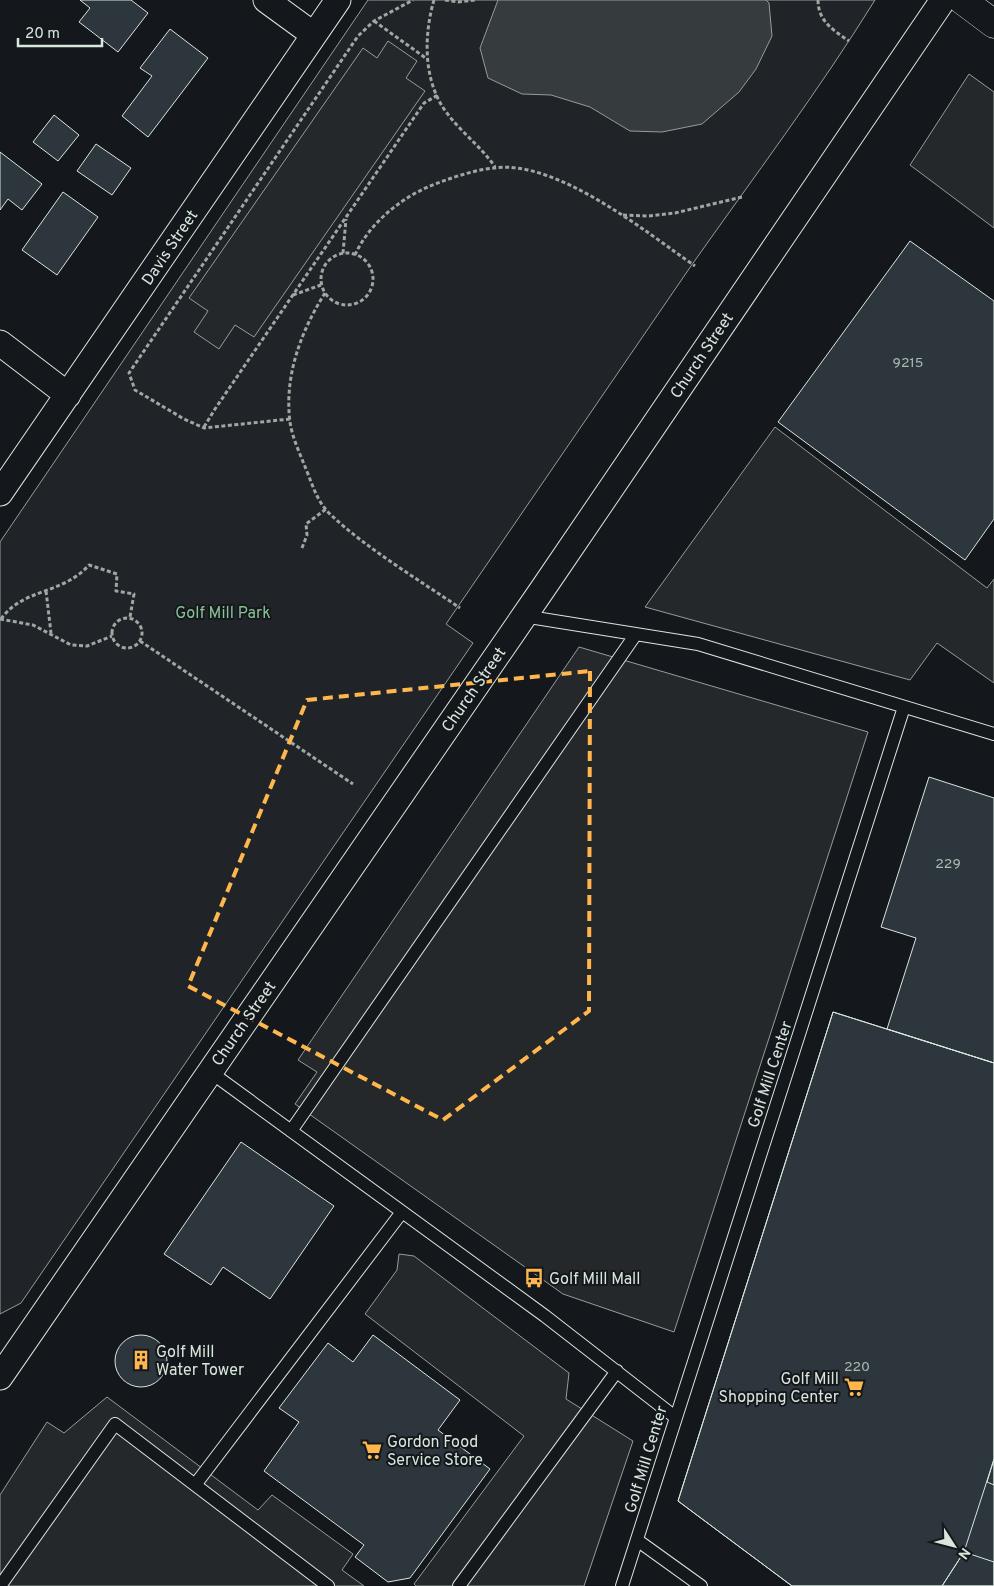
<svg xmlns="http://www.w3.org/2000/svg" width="994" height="1586" font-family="Overpass,sans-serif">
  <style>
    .green { fill: #202428; stroke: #939e99 }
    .parking { fill: #24282b; stroke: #939e99 }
    .water { fill: #363b3e; stroke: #939e99 }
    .building { fill: #2c363c; stroke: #d8e6dc }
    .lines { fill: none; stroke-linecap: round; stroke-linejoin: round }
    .lane-casing { stroke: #d8e6dc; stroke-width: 14 }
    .street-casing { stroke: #d8e6dc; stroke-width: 27 }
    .secondary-casing { stroke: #d8e6dc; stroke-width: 29 }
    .path { stroke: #9da8a2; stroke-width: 3; stroke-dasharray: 4 2.5; stroke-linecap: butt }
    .lane { stroke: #14181c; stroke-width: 12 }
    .street { stroke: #14181c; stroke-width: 25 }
    .secondary { stroke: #14181c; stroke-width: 28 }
    .marked { fill: none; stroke: #ffb74d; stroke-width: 4; stroke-dasharray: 10 6; stroke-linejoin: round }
    .labels { text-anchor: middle; stroke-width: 4; stroke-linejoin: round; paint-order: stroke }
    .number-label { font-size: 14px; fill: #adbab4 }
    .street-label { font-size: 16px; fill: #d8e6dc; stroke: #14181c }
    .park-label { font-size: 16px; fill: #8ac095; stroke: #14181c }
    .poi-label { font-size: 16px; fill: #d8e6dc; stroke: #14181c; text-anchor: start }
  </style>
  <rect width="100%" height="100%" fill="#14181c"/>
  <path class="green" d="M 368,0 L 875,0 C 818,92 753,178 691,266 C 609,385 528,505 446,624 L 473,643 L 21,1303 L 0,1314 L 0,542 Z"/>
  <path class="parking" d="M 388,41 L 417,61 L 406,78 L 425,91 L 254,337 L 235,325 L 219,349 L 194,332 L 208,311 L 189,298 L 363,48 L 377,58 Z
    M 969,74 L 994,92 L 994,228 L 910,165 Z
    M 775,427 L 987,588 L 994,579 L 994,683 L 937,643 L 910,680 L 645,607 Z
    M 579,647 L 868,732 L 674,1332 L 563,1294 L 295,1104 L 317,1072 L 298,1060 Z
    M 399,1254 L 414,1256 L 569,1373 L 566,1399 L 633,1441 L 584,1586 L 416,1586 L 414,1584 L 524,1436 L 365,1314 L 397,1270 Z
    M 107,1397 L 258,1510 L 272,1495 L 353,1554 L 342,1570 L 364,1586 L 0,1586 L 0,1495 L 47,1422 L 64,1433 Z"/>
  <path class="water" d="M 498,0 L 766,0 L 769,3 L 772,36 L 756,69 L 739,92 L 702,124 L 662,132 L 630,131 L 590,107 L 551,95 L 522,94 L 488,78 L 480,48 Z"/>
  <path class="building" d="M 80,0 L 131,0 L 148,13 L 118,52 L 79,22 L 90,8 Z
    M 170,29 L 208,58 L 148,137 L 122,116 L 152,76 L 140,68 Z
    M 54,115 L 79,135 L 58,161 L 33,142 Z
    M 96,144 L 131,168 L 112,195 L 77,171 Z
    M 0,152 L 42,184 L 22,210 L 8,199 L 0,210 Z
    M 63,192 L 98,217 L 57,275 L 22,250 Z
    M 910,241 L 994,301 L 994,519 L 965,560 L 778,422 Z
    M 929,777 L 994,798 L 994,1063 L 887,1029 L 916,938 L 881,927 Z
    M 833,1012 L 994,1063 L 994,1586 L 792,1586 L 678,1501 Z
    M 833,1012 L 994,1063 L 994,1459 L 964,1552 L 942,1586 L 792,1586 L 678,1501 Z
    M 241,1142 L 334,1206 L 270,1299 L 223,1267 L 211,1285 L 164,1254 Z
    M115 1361a26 26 0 1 1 52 0a26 26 0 1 1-52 0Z
    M 373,1335 L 460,1400 L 438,1430 L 490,1469 L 410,1578 L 388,1582 L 355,1557 L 364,1545 L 264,1471 L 299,1422 L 279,1408 L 328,1343 L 353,1362 Z
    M 994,1459 L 994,1485 L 987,1482 Z
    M 964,1552 L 994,1562 L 994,1586 L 942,1586 Z"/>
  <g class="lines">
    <defs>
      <path id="lane" d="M 523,616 L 698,644 L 994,734
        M 209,1071 L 545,1316 L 675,1417
        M 291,1131 L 636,634
        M 195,1485 L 402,1212
        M 637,1540 L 701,1586
        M 0,1586 L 115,1424 L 328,1586
        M 459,1586 L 617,1371
        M 622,1586 L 904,707"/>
      <path id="street" d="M 266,0 L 314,35
        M 0,343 L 68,395
        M 0,493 L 338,0
        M 0,1377 L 542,590 L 943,0"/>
      <path id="secondary" d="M 962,0 L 994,24"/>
    </defs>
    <use href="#lane" class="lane-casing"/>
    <use href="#street" class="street-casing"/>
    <use href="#secondary" class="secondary-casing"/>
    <path class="path" d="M 434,0 C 424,34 423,78 444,109 C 459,131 481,146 495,167
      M 445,0 L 458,2 L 475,0
      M 818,0 C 818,21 833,30 849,41
      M 374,21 L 427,59
      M 623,215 L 648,216 L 675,213 L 742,197
      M 343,253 L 346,219
      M321 279a26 26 0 1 1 52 0a26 26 0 1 1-52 0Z
      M 355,255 C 369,223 403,196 435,184 C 454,177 474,170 494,168 C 556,159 646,232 695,266
      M 325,293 C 301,331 284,376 290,422 C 292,437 300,454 306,469 C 313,486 317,502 331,515 C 366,548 419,580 460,608
      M 293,295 L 321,285
      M 290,419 L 204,428 L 184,419 L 135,390 L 129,373 L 358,36 L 374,21 L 413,0
      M 204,427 L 215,409 L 424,103 L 438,95
      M 302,548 L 307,535 L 306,524 L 326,509
      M 46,591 L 51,633
      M112 633a15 15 0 1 1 30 0a15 15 0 1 1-30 0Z
      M 0,619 L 33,625 L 71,645 L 87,646 L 112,636
      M 1,619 C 23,588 62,595 89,565 L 117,574 L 116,591 L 134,594 L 130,617
      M 140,641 L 353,784"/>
    <use href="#lane" class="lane"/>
    <use href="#street" class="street"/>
    <use href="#secondary" class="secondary"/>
  </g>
  <path class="marked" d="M 590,671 L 589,1011 L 443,1120 L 188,986 L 307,700 Z"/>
  <defs>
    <symbol id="bus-bare" viewBox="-9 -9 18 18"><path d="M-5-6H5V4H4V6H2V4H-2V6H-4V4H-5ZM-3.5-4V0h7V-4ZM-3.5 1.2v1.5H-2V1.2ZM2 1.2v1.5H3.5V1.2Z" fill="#ffb74d" stroke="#14181c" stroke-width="2.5" paint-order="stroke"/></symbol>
    <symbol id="building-bare" viewBox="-9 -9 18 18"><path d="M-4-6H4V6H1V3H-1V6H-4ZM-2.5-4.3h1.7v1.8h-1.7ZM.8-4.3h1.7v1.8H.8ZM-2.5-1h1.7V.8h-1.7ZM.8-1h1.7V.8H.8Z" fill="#ffb74d" stroke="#14181c" stroke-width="2.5" paint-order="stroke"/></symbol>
    <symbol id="supermarket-bare" viewBox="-9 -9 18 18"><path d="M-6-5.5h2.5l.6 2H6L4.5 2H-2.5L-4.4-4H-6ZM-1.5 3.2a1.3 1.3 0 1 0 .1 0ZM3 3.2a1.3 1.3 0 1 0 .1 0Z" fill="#ffb74d" stroke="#14181c" stroke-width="2.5" paint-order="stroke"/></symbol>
  </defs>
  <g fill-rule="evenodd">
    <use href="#bus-bare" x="520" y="1264" width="28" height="28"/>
    <use href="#building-bare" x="127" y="1346" width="28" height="28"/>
    <use href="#supermarket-bare" x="840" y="1373" width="28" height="28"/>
    <use href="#supermarket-bare" x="358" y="1436" width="28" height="28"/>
  </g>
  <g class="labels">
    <g class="number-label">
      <text x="908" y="367">9215</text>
      <text x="948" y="868">229</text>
      <text x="857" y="1371">220</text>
    </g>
    <g class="street-label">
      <text transform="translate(169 247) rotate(-56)" y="6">Davis Street</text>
      <text transform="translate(701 355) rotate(-56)" y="6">Church Street</text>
      <text transform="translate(473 689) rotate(-55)" y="6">Church Street</text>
      <text transform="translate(243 1023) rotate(-55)" y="6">Church Street</text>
      <text transform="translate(769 1074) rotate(-72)" y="6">Golf Mill Center</text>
      <text transform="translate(645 1459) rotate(-73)" y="6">Golf Mill Center</text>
    </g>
    <g class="park-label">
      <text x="223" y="618">Golf Mill Park</text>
    </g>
    <g class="poi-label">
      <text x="549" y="1284">Golf Mill Mall</text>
      <text x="156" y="1357">Golf Mill<tspan x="156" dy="18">Water Tower</tspan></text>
      <text x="839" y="1384" text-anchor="end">Golf Mill<tspan x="839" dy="18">Shopping Center</tspan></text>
      <text x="387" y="1447">Gordon Food<tspan x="387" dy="18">Service Store</tspan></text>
    </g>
  </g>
  <g transform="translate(954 1546) rotate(126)" stroke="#14181c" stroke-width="4" paint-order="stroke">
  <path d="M0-4L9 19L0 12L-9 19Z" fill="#d8e6dc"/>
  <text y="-8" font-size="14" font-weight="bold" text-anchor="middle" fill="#d8e6dc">N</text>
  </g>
  <path d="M18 38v8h84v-8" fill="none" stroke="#d8e6dc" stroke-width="2.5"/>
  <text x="25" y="38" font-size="15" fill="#d8e6dc" stroke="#14181c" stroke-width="4" paint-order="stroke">20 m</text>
</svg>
